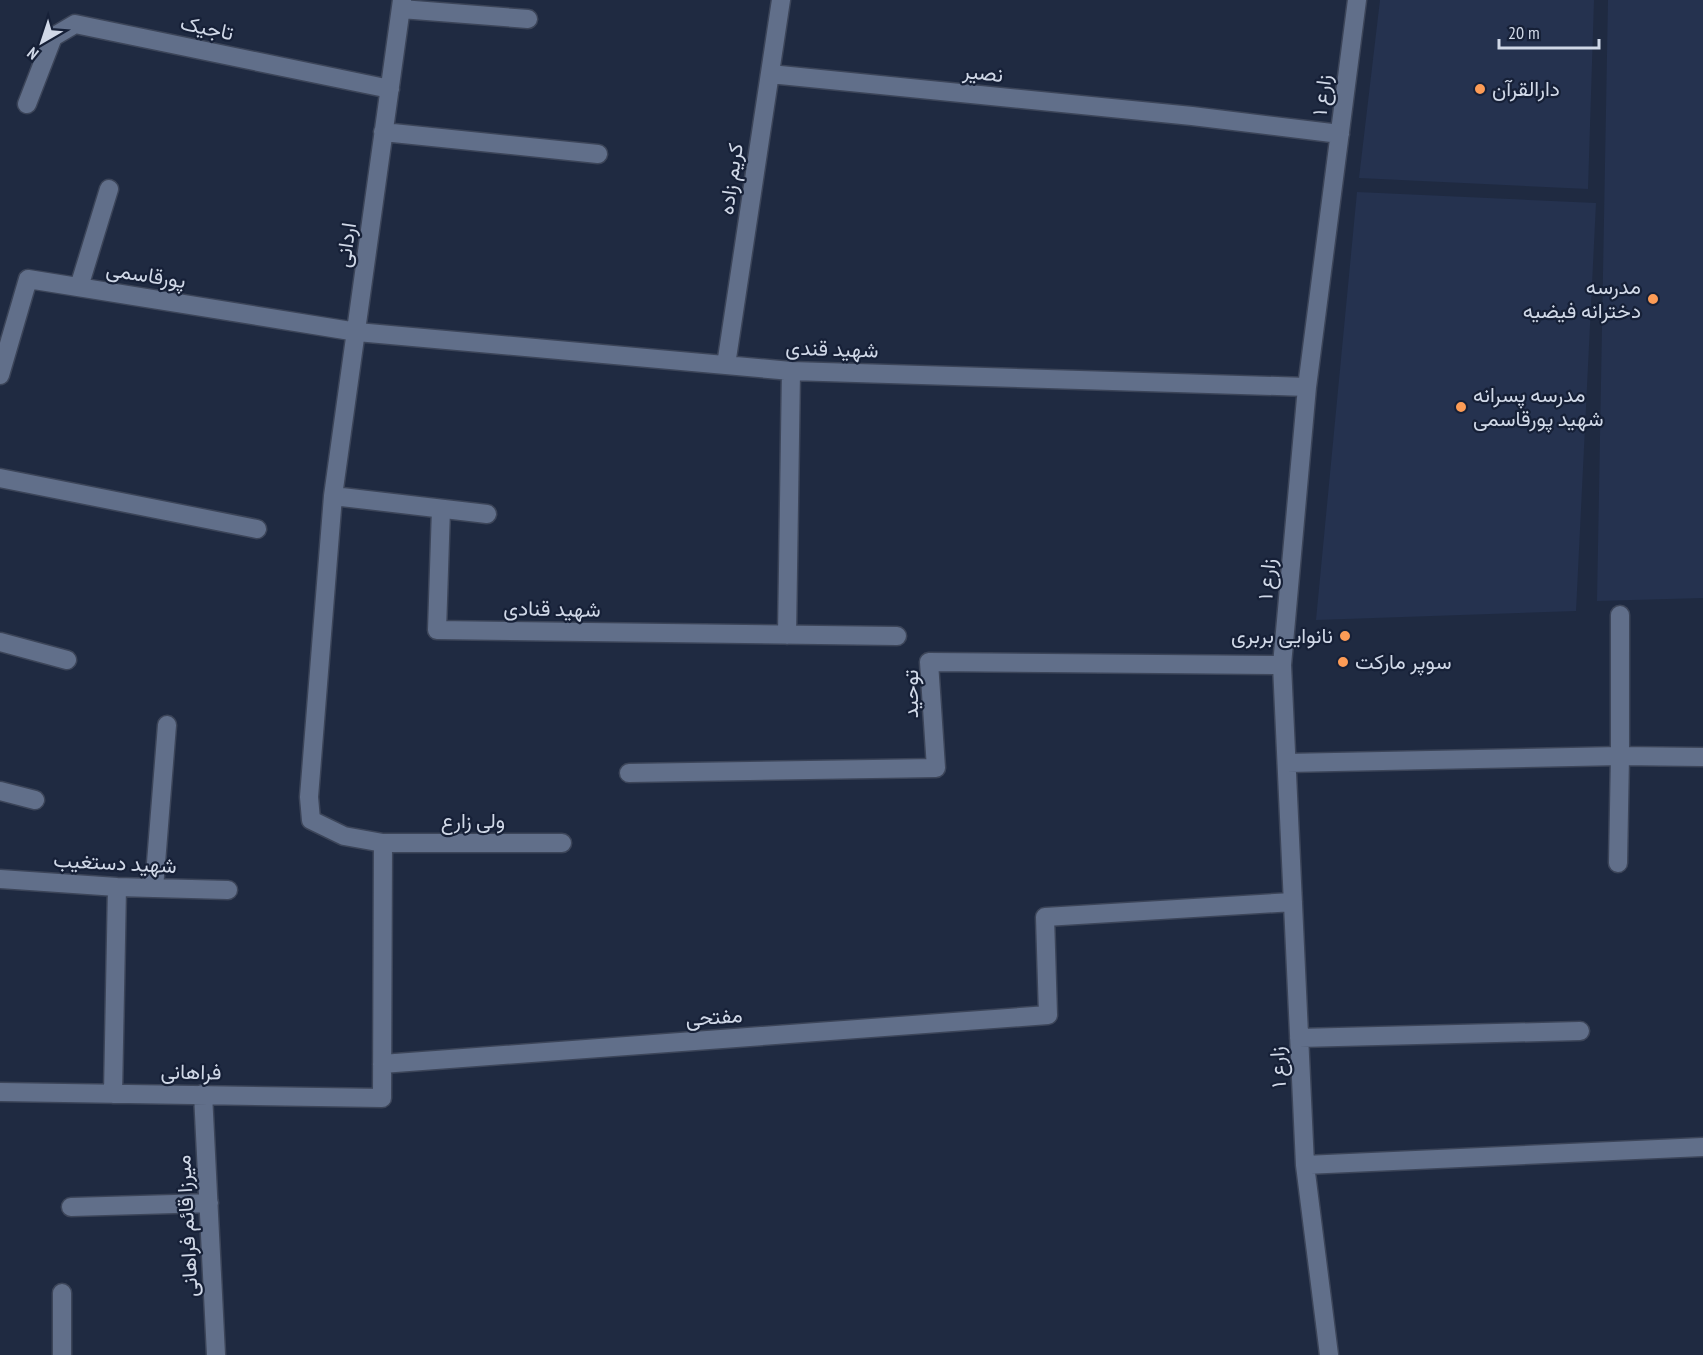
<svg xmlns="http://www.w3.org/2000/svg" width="1703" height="1355" font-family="'PT Sans Narrow',Vazirmatn,sans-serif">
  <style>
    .built { fill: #25324f }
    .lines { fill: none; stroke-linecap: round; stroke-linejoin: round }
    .minor-casing { stroke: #3c4559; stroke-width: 21 }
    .minor { stroke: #616f8a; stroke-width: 18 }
    .poi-dot { fill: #fd9c56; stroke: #162037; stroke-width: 2 }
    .labels { text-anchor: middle; stroke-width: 4.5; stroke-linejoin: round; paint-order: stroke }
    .street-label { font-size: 21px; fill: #d0d8e7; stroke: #162037 }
    .poi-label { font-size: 21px; fill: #d0d8e7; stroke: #162037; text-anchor: start }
  </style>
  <rect width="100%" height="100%" fill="#1f2a41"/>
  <path class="built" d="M 1380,0 L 1594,0 L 1588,189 L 1359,178 Z
    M 1608,0 L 1703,0 L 1703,598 L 1597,601 Z
    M 1357,192 L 1596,203 L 1576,611 L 1316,620 Z"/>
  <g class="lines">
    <defs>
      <path id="minor" d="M 402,0 L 333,496 L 309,797 L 311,820 L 344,836 L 383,843 L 562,843
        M 401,9 L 528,19
        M 770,74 L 1192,116 L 1340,134
        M 27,104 L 53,37 L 75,24 L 390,89
        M 383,132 L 598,154
        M 79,287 L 109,189
        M 726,365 L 781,0
        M 0,375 L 28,279 L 357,332 L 791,371 L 1307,387
        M 0,478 L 257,529
        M 333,496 L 487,514
        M 441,509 L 437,630 L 897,636
        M 787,635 L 791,371
        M 0,642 L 67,660
        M 1287,763 L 1620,756 L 1703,757
        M 629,773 L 936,768 L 929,662 L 1282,665
        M 0,791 L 35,800
        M 1618,863 L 1620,756 L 1620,615
        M 0,879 L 117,887 L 228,890
        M 154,888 L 167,725
        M 1299,1038 L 1580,1031
        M 382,1064 L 1048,1015 L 1045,917 L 1293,902
        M 0,1092 L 382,1098 L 383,843
        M 113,1094 L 117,887
        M 203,1094 L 216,1355
        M 1305,1165 L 1703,1147
        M 71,1207 L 209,1203
        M 62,1293 L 62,1355
        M 1329,1355 L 1305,1165 L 1282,665 L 1307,387 L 1357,0"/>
    </defs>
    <use href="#minor" class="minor-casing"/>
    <use href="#minor" class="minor"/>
  </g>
  <g class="poi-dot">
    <circle cx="1480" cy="89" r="6"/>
    <circle cx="1653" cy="299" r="6"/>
    <circle cx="1461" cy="407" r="6"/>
    <circle cx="1345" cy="636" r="6"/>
    <circle cx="1343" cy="662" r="6"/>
  </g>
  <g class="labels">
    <g class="street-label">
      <text transform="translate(207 28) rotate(12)" y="7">تاجیک</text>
      <text transform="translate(983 73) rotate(6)" y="7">نصیر</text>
      <text transform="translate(1322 95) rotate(-83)" y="7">زارع ۱</text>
      <text transform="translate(731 179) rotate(-82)" y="7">کریم زاده</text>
      <text transform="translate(346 245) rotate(-82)" y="7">اردانی</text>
      <text transform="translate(146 275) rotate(9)" y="7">پورقاسمی</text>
      <text transform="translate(832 349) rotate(2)" y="7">شهید قندی</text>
      <text transform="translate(1267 579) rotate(-85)" y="7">زارع ۱</text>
      <text transform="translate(552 609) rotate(1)" y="7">شهید قنادی</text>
      <text transform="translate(911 694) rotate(-90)" y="7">توحید</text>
      <text x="473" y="828">ولی زارع</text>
      <text transform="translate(115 863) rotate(3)" y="7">شهید دستغیب</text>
      <text transform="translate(714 1017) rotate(-4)" y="7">مفتحی</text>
      <text transform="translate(1278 1067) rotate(-93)" y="7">زارع ۱</text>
      <text transform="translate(191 1072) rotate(1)" y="7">فراهانی</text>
      <text transform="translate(187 1226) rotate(-93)" y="7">میرزا قائم فراهانی</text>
    </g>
    <g class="poi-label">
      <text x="1492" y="96">دارالقرآن</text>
      <text x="1641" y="294" text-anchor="end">مدرسه<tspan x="1641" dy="24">دخترانه فیضیه</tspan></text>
      <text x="1473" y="402">مدرسه پسرانه<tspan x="1473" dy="24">شهید پورقاسمی</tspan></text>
      <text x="1333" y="643" text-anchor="end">نانوایی بربری</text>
      <text x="1355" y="669">سوپر مارکت</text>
    </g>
  </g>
  <g transform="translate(42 42) rotate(219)" stroke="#162037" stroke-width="4.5" paint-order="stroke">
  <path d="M0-4.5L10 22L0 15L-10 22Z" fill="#d0d8e7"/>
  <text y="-9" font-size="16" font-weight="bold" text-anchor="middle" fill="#d0d8e7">N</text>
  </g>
  <path d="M1499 39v9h100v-9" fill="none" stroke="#d0d8e7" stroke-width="3"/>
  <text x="1508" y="39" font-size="18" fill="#d0d8e7" stroke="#162037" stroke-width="4.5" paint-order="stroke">20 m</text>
</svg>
